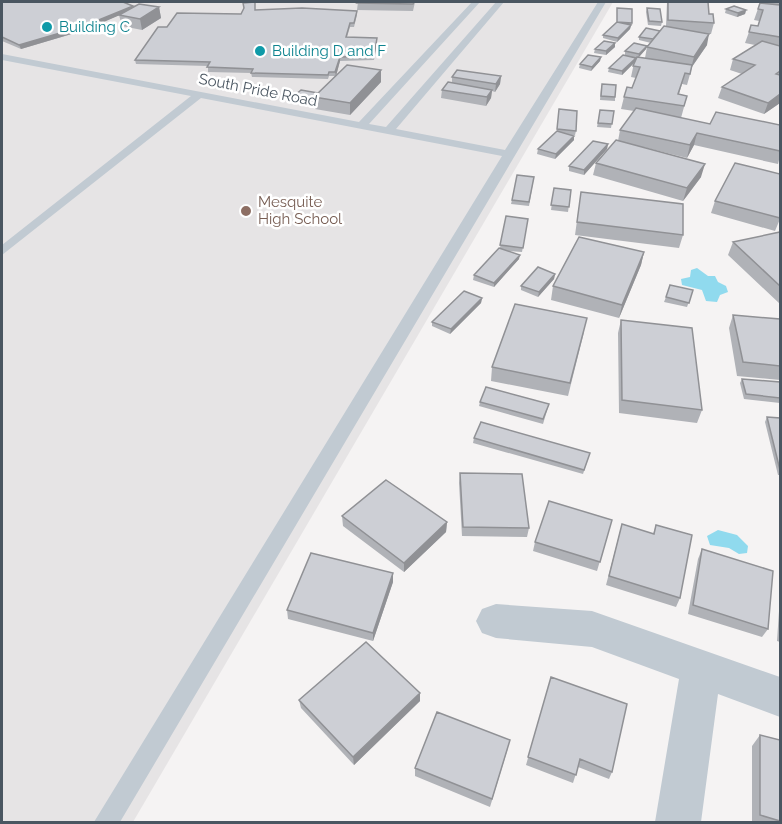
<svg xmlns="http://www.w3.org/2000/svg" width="782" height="824" font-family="Raleway,sans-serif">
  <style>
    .education { fill: #e6e4e5 }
    .water { fill: #90daee }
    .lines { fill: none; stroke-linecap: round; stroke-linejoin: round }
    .service { fill: #c1cad2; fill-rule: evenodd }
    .minor { fill: #c1cad2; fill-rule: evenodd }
    .wall { fill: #b0b2b7 }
    .shaded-wall { fill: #909195 }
    .building { fill: #cdcfd5; stroke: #909195; stroke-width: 1.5 }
    .culture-dot { fill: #0f9aa8; stroke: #fff; stroke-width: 2 }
    .education-dot { fill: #8d6e63; stroke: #fff; stroke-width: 2 }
    .labels { text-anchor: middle; stroke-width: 5; stroke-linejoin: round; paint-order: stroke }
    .far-culture-label { font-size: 15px; fill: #0d838f; stroke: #fff; text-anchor: start }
    .far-street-label { font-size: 15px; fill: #4a5661; stroke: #fff }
    .far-education-label { font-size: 15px; fill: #785e54; stroke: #fff; text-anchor: start }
  </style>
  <rect width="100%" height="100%" fill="#f5f3f3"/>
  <path class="education" d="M 2,2 L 613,2 L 133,822 L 2,822 Z"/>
  <path class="water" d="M 697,268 L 708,276 L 715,276 L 718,282 L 726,286 L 728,292 L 720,295 L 717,302 L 706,301 L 702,290 L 682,285 L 681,279 L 690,277 L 691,270 Z
    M 718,530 L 737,535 L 748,546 L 747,553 L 739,554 L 729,548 L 710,545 L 707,536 Z"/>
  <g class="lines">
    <path class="service" d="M 472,2 L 480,2 L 369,124 L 386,127 L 496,2 L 504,2 L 396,129 L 505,150 L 598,2 L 606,2 L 120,822 L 94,822 L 502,156 L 201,98 L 2,255 L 2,245 L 191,96 L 2,60 L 2,54 L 359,122 Z"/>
    <path class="minor" d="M 496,604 L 592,611 L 780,677 L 780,717 L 718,694 L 701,822 L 655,822 L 679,679 L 592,647 L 496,638 L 482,633 L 476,621 L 482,609 Z"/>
  </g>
  <path class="wall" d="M 2,2 L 133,6 L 134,7 L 159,7 L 161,18 L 142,30 L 122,26 L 119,15 L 85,30 L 21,49 L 2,41 Z
    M 358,2 L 415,2 L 413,11 L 357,10 Z
    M 667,2 L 708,2 L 709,14 L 714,23 L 711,34 L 707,34 L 707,45 L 692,67 L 687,85 L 682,84 L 679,94 L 687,96 L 681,118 L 710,124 L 780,125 L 780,156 L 778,164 L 694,145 L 687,158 L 643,147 L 701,177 L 683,201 L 593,175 L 596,163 L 618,141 L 620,130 L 634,111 L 621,109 L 624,97 L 632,88 L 636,78 L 631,77 L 634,63 L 622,75 L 608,72 L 609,68 L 625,55 L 625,51 L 647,46 L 646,49 L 639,57 L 645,58 L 647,47 L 651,43 L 639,40 L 639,37 L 660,31 L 666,26 Z
    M 766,2 L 780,2 L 780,103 L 764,114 L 718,98 L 722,87 L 742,74 L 730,70 L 733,59 L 755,45 L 745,43 L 749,32 L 758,26 L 759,21 L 754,20 L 760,3 L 767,3 Z
    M 243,3 L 255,6 L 255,10 L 357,11 L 357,15 L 354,27 L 350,27 L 347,37 L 377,38 L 374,60 L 340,61 L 336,76 L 381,70 L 381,82 L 350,115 L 315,109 L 314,101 L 312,104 L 295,100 L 294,96 L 318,93 L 335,76 L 329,76 L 328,79 L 252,77 L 251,73 L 208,72 L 208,66 L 136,64 L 135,60 L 167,27 L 241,14 L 244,9 Z
    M 617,8 L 632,23 L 630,29 L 617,42 L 603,38 L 603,35 L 617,22 Z
    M 647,8 L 662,22 L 661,26 L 648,25 L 646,12 Z
    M 726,9 L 746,10 L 745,14 L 737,17 L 725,13 Z
    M 615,47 L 606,55 L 594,53 L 595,49 Z
    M 601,57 L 600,61 L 591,71 L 579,68 L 580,64 Z
    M 501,76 L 500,84 L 495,92 L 492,91 L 491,98 L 486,106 L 441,98 L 442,90 L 452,83 L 452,77 Z
    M 601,88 L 615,97 L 615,101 L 600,100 Z
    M 559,109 L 576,131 L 575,135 L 570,135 L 574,136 L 574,140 L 555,159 L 537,154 L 538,149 L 557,131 Z
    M 600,110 L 614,111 L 611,128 L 597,127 Z
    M 608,144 L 607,149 L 584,175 L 569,171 L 569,166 Z
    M 735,163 L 780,219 L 775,231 L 711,213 L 715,201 Z
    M 534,177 L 529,206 L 511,204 L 512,200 Z
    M 554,188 L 571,190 L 568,212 L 551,210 Z
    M 581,192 L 683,235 L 679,248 L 575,235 Z
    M 506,216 L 528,219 L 522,252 L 508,251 L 519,259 L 494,287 L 473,280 L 474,275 L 500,248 Z
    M 780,232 L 780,304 L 728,255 L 733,242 Z
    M 644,252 L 641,265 L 619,318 L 551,300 L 553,286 Z
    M 555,274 L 554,279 L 538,297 L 521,290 L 521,286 Z
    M 693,290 L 687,307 L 664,302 L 666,297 Z
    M 482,298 L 481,303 L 450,334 L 432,326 L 432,322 Z
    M 733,315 L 780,319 L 780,380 L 737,376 L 729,328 Z
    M 621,320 L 702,410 L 697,423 L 619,413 L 618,333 Z
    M 584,332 L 568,396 L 491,381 L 492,367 Z
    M 742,379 L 780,382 L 780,403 L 744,399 L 740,383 Z
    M 480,402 L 549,404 L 543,424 L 479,406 Z
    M 767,417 L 780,418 L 780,475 L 778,475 L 765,422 Z
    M 474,438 L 590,453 L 583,474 L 473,443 Z
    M 460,473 L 529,528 L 527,537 L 462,536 L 459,483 Z
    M 342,516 L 447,522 L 446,532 L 404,572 L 343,526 Z
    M 612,520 L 597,571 L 533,551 L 535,542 Z
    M 622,524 L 653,534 L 656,525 L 680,598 L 676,607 L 606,585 Z
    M 702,549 L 768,629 L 762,637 L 688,614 L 698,559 Z
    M 393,573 L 393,582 L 373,641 L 288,619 L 287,610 Z
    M 780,596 L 780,642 L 777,641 Z
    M 551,677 L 612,772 L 609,779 L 578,767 L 573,783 L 526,765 Z
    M 299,700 L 420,701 L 354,765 L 301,708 Z
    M 760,735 L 780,740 L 780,822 L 752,822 L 752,746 Z
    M 508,748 L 490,807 L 415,776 L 415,768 Z"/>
  <path class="shaded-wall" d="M 133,6 L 134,9 L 85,30 L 21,49 L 19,45 Z
    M 159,7 L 161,18 L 142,30 L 140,19 Z
    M 746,10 L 745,14 L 737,17 L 738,13 Z
    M 631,25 L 630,29 L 617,42 L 618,38 Z
    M 709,34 L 707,45 L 691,68 L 694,57 Z
    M 615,43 L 615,47 L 606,55 L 606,51 Z
    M 647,46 L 646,49 L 638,58 L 639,54 Z
    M 340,57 L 340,61 L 336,76 L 335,72 Z
    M 601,57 L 600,61 L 591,71 L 592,67 Z
    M 636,58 L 635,62 L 622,75 L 622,71 Z
    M 381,70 L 381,82 L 350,115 L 350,103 Z
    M 501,76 L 500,84 L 495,92 L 496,84 Z
    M 492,90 L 491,98 L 486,106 L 487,97 Z
    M 780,94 L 780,103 L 764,114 L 768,103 Z
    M 697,133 L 694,145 L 687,158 L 690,145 Z
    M 574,136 L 574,140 L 555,159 L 556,154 Z
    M 608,144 L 607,149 L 584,175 L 584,170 Z
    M 705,164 L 701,177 L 683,201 L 687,188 Z
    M 644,252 L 641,265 L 619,318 L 622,305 Z
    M 520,255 L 519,259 L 494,287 L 494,283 Z
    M 555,274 L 554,279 L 538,297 L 539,292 Z
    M 482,298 L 481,303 L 450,334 L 451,329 Z
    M 447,522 L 446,532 L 404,572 L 404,563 Z
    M 393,573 L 393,582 L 373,641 L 373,633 Z
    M 420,693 L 420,701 L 354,765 L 353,757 Z"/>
  <path class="building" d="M 2,2 L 123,2 L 133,6 L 84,26 L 19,45 L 2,37 Z
    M 255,2 L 255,10 L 302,8 L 357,11 L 354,23 L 350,23 L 346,37 L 377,38 L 374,56 L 340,57 L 335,72 L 329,72 L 328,75 L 251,73 L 253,69 L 207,67 L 210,62 L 135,60 L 158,27 L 167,27 L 177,13 L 241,14 L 244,8 L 243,3 Z
    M 358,2 L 414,2 L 413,4 L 357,3 Z
    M 668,2 L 708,2 L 709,14 L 713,14 L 714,23 L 668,20 Z
    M 760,3 L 780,5 L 780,37 L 749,32 L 751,25 L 758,26 L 763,10 L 758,9 Z
    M 139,4 L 159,7 L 140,19 L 119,15 Z
    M 734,6 L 746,10 L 738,13 L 726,9 Z
    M 617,8 L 632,9 L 632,23 L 617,22 Z
    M 647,8 L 660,9 L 662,22 L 649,21 Z
    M 617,22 L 631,25 L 618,38 L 603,35 Z
    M 664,26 L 709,34 L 694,57 L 647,47 Z
    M 646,28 L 660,31 L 653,39 L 639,37 Z
    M 604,41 L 615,43 L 606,51 L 595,49 Z
    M 762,41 L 780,46 L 780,71 L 776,74 L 780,75 L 780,94 L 768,103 L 722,87 L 755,65 L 733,59 Z
    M 634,43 L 647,46 L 639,54 L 625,51 Z
    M 588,55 L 601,57 L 592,67 L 580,64 Z
    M 623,55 L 636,58 L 622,71 L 609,68 Z
    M 637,57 L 692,65 L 690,74 L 685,73 L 678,94 L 687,96 L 684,106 L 624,97 L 627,87 L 632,88 L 640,67 L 633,66 Z
    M 347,65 L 381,70 L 350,103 L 314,97 Z
    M 457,70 L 501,76 L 496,84 L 452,77 Z
    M 448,82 L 492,90 L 487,97 L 442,90 Z
    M 602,84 L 616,85 L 615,97 L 601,96 Z
    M 301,90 L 318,93 L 312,99 L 294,96 Z
    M 636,108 L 710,124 L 716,112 L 780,125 L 780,151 L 697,133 L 690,145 L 620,130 Z
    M 559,109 L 577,111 L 576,131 L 557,129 Z
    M 600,110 L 614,111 L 612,124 L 598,123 Z
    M 557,131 L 574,136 L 556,154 L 538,149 Z
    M 616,140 L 705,164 L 687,188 L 596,163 Z
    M 593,141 L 608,144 L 584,170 L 569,166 Z
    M 735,163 L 780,174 L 780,218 L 715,201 Z
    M 517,175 L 534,177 L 529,202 L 512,200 Z
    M 554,188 L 571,190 L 569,207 L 551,205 Z
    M 581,192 L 683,204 L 683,235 L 577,222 Z
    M 506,216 L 528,219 L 523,248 L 500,245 Z
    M 780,232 L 780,286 L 733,242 Z
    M 579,237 L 644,252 L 622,305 L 553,286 Z
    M 499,248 L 520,255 L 494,283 L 474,275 Z
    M 538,267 L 555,274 L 539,292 L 521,286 Z
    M 670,285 L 693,290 L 689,303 L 666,297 Z
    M 464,291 L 482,298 L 451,329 L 432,322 Z
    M 515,304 L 587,318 L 570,383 L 492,367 Z
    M 733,315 L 780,319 L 780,366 L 743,362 Z
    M 621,320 L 692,328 L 702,410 L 622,400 Z
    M 742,379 L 780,382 L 780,398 L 746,394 Z
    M 486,387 L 549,404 L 543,419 L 480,402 Z
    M 767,417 L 780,418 L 780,470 Z
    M 481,422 L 590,453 L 584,470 L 474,438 Z
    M 460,473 L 522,474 L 529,528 L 463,527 Z
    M 386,480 L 447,522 L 404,563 L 342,516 Z
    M 549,501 L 612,520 L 600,562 L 535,542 Z
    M 622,524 L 654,534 L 656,525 L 692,535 L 680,598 L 609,576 Z
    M 702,549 L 773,571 L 768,629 L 693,605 Z
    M 311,553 L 393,573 L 373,633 L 287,610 Z
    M 366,642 L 420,693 L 353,757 L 299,700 Z
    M 551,677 L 627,704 L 612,772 L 580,759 L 576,775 L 528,757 Z
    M 437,712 L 510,740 L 492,799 L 415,768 Z
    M 760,735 L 780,740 L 780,821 L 760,815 Z"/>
  <g class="culture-dot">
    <circle cx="47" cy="27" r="6"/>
    <circle cx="260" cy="51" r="6"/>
  </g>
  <circle class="education-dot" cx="246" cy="211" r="6"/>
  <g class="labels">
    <g class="far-culture-label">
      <text x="59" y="32">Building C</text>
      <text x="272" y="56">Building D and F</text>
    </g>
    <g class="far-street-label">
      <text transform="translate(258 90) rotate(11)" y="5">South Pride Road</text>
    </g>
    <g class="far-education-label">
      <text x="258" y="207">Mesquite<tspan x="258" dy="17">High School</tspan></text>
    </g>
  </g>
  <rect width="782" height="824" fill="none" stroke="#4a5661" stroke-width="6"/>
</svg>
